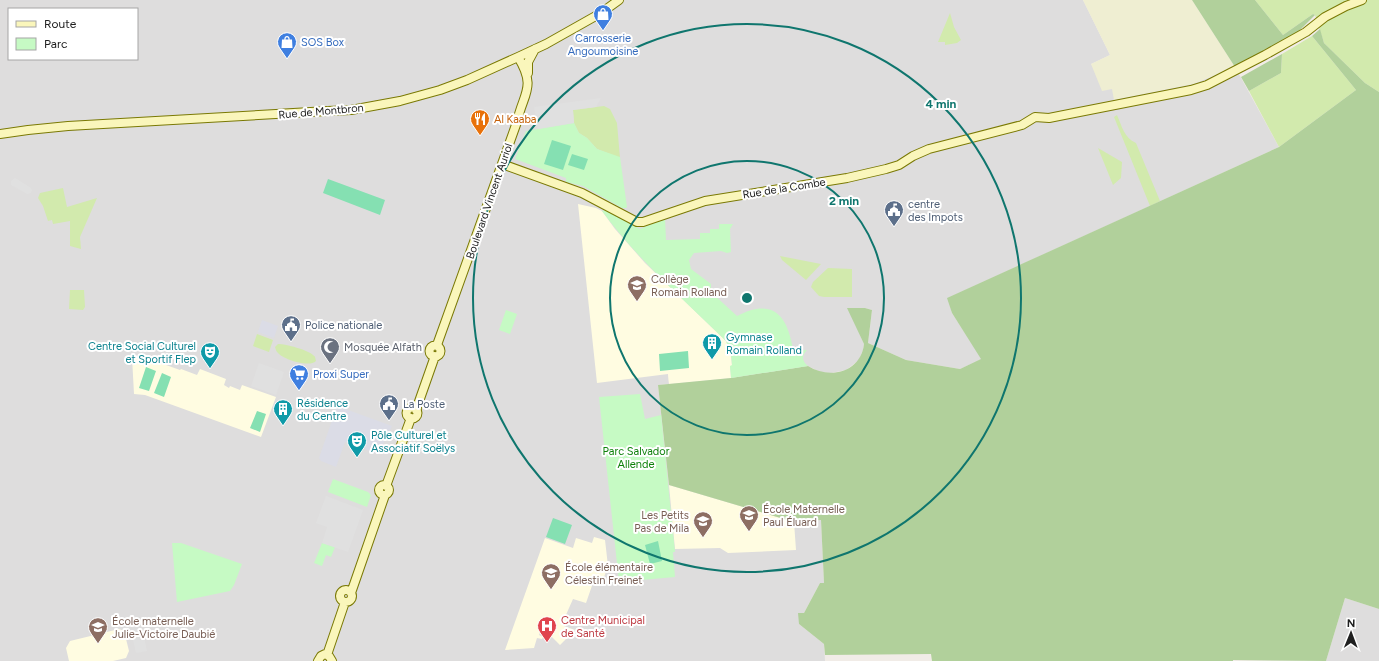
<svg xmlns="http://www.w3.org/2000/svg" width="1379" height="661" font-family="Figtree,sans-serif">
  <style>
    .residential { fill: #dedddd; fill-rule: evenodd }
    .education { fill: #fffce1 }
    .farmland { fill: #efeed2 }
    .grass { fill: #d2eaad }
    .forest { fill: #b1d09b }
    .park { fill: #c6fac4 }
    .pitch { fill: #85e0b2 }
    .parking { fill: #e0e0e0 }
    .plaza { fill: #dbdce6 }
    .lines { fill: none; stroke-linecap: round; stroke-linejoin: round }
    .secondary-casing { stroke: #7a7904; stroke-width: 10 }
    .secondary { stroke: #faf6bb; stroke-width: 8 }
    .ring { fill: none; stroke: #0f766e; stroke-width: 2 }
    .labels { text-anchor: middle; stroke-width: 4; stroke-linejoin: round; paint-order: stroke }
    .shop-label { font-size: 11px; fill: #366cbe; stroke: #fff; text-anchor: start }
    .street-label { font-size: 11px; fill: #202020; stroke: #fff }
    .food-label { font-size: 11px; fill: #c56008; stroke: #fff; text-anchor: start }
    .service-label { font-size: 11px; fill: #4e5e75; stroke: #fff; text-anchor: start }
    .education-label { font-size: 11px; fill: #785e54; stroke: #fff; text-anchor: start }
    .culture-label { font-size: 11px; fill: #0d838f; stroke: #fff; text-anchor: start }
    .worship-label { font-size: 11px; fill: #5b616d; stroke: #fff; text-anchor: start }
    .park-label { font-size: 11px; fill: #0f810b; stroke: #fff }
    .health-label { font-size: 11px; fill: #be3a42; stroke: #fff; text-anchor: start }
    .centre { fill: #0f766e; stroke: #fff; stroke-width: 2 }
    .ring-label { font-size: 12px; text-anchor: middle; font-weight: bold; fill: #0f766e; stroke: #fff; stroke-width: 4; stroke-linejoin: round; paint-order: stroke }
  </style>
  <rect width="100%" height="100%" fill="#f1ece7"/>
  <path class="residential" d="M 0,0 L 1083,0 L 1110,55 L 1091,64 L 1112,88 L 1193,84 L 1235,67 L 1279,147 L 948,298 L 952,313 L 982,359 L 960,369 L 906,360 L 868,343 L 872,310 L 865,308 L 848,308 L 864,344 L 863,350 L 859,360 L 846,370 L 831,373 L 820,372 L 808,366 L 731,378 L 730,366 L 732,366 L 668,374 L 669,384 L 658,385 L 669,485 L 794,522 L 821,520 L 824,583 L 820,583 L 804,613 L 799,613 L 799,624 L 824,644 L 825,661 L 0,661 ZM 9,9 L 137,9 L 137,59 L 9,59 Z
    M 1345,598 L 1379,609 L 1379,661 L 1326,661 Z"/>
  <path class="education" d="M 578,204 L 596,208 L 602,211 L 615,229 L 645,263 L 726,341 L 731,354 L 732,366 L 730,366 L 731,378 L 669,384 L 668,374 L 597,383 Z
    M 141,356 L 146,358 L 145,361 L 151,363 L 152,360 L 180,370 L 181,369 L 197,375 L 200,369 L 226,379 L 224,385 L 229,388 L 230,386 L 240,390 L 242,385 L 276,397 L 261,437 L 145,395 L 134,394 L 132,357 L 140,358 Z
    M 669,485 L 794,522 L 796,550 L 728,553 L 720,548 L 675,549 Z
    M 594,537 L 605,540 L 608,566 L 603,580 L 595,577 L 586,603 L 573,599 L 565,617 L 567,618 L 564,626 L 575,630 L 560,645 L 549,634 L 550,631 L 542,628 L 539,635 L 543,637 L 542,639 L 537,638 L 534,648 L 505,650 L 545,538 L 573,548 L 576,538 L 592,543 Z
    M 119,629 L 124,631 L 129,651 L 126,658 L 113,661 L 69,661 L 66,648 L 70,641 Z"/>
  <path class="farmland" d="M 1083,0 L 1192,0 L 1235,67 L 1193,84 L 1114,100 L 1112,89 L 1102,91 L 1091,64 L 1110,55 Z"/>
  <path class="grass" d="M 1255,0 L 1379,0 L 1379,92 L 1365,83 L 1324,43 L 1315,15 L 1313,14 L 1283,35 Z
    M 950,13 L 954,27 L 961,40 L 957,43 L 945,45 L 945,42 L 938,42 Z
    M 1312,36 L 1356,90 L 1279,147 L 1249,91 L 1281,73 L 1282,54 Z
    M 604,106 L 610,109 L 617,123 L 620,158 L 597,149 L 587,138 L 579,133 L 574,123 L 573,110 Z
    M 1117,115 C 1122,126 1124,138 1136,143 L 1160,201 L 1150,206 L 1114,117 Z
    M 1098,148 L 1122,162 L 1121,178 L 1113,185 Z
    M 63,188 L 67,207 L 97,198 L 80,237 L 81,249 L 70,246 L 70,221 L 53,224 L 52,220 L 48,221 L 43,206 L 38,198 L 40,193 Z
    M 780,256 L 821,264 L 806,280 L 782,260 Z
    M 828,268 L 852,269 L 852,297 L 824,297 L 819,296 L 811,287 L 813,282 Z
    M 70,290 L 84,290 L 85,307 L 83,310 L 69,309 Z
    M 257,334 L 273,340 L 269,352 L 253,346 Z
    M 278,344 C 286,344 308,350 313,355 C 316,357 315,358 316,361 C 309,368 283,359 278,353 C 276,351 276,350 275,347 Z"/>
  <path class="forest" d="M 1192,0 L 1255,0 L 1283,35 L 1313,14 L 1315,15 L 1295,35 L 1235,67 Z
    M 1320,29 L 1324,43 L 1365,83 L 1379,92 L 1379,609 L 1345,598 L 1326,661 L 1233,660 L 1233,661 L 932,661 L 931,654 L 825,655 L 824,644 L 799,624 L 798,613 L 804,613 L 820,583 L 824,583 L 821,520 L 794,522 L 669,485 L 658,385 L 731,378 L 808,366 C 830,380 861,372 864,344 L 847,308 L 865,308 L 872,310 L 868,343 L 906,360 L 960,369 L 981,359 L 952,313 L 947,298 L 1279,147 L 1356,90 L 1312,36 Z
    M 1282,54 L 1281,73 L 1249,91 L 1241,77 Z"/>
  <path class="park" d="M 574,123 L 579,133 L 587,138 L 597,149 L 620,157 L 627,207 L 626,208 L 622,208 L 583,186 L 566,182 L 566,178 L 515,159 L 526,131 Z
    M 605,210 L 640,229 L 665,218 L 666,240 L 700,239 L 700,233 L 710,233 L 710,229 L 719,229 L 719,224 L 733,224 L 730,229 L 731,252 L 727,253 L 721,251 L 694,253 L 689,260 L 691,269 L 711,284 L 711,292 L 737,316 C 772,298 787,314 793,349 L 795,351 L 807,350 C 801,356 802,361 808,366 L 731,378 L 730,366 L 732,365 L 731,354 L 726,341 C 683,299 638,260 602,211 Z
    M 506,310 L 517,314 L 510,334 L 499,330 Z
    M 640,394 L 645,419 L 661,415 L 675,552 L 673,552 L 675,577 L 619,582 L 599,397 Z
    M 333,479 L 368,492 L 371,495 L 367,507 L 328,492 Z
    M 172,543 L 181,543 L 242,564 L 234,585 L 230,591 L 177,602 Z
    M 322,543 L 335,547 L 331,557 L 326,555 L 322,566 L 314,563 Z"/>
  <path class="pitch" d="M 552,140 L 571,146 L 563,170 L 544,164 Z
    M 572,154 L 588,159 L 584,170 L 568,165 Z
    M 328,179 L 385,200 L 380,215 L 323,193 Z
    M 688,351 L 689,368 L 660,371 L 659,354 Z
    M 146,367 L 156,371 L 149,391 L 139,388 Z
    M 162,373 L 171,377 L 164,397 L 154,393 Z
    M 257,411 L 266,414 L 260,432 L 250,428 Z
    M 553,518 L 572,525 L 565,544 L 546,537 Z
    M 658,541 L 662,561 L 650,564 L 645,545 Z"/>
  <path class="parking" d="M 601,98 L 596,107 L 573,110 L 574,123 L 538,129 L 534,107 Z
    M 15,178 L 31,188 L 32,190 L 31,193 L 27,194 L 11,185 L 11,181 Z
    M 259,363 L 284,372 L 276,395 L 251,386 Z
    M 326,496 L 363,510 L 348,552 L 322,543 L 327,527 L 316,523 Z
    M 140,629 L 141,633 L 143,633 L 147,651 L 136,653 L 132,635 L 136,634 L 135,630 Z"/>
  <path class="plaza" d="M 262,320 L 278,326 L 274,338 L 258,332 Z
    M 337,406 L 392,426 L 390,431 L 388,431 L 381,451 L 379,450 L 378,454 L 345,442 L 336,467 L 321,461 L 319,458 Z"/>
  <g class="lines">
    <defs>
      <path id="secondary" d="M 528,73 L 528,62 L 535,49
        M 0,134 L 28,130 L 68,126 L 328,111 L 351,110 L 400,101 L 440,90 L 467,80 L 518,57 L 546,44 L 601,13 L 619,0
        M 502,164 L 582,193 L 637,222 L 643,222 L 705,201 L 847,178 L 886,169 L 899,165 L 913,156 L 929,149 L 1022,125 L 1035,117 L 1049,118 L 1059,116 L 1191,90 L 1207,85 L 1265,55 L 1306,32 L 1325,17 L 1346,6 L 1362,0
        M 437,345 L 517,122 C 523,93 537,88 518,57
        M429.5 351a5.5 5.5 0 1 1 11 0a5.5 5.5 0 1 1-11 0Z
        M406.5 413a5.5 5.5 0 1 1 11 0a5.5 5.5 0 1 1-11 0Z
        M 416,410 L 435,356
        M379 490a5 5 0 1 1 10 0a5 5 0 1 1-10 0Z
        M 386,486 L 411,418
        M340 596a6 6 0 1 1 12 0a6 6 0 1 1-12 0Z
        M 351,593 L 385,495
        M 327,655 L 345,602
        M 318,661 L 321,656 L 325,654 L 329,656 L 332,661"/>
    </defs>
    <use href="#secondary" class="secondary-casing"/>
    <use href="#secondary" class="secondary"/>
  </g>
  <g class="ring">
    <circle cx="747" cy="298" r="137"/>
    <circle cx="747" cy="298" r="274"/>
  </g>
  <defs>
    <symbol id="shop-pin" viewBox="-11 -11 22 30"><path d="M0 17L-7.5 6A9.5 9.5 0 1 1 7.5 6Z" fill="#3f7fe0" stroke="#fff"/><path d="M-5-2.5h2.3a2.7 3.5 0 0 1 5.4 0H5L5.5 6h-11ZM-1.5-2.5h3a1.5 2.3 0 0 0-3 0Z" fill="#fff"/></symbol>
    <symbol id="restaurant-pin" viewBox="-11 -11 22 30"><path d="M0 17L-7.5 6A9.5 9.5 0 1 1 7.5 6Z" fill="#e8710a" stroke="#fff"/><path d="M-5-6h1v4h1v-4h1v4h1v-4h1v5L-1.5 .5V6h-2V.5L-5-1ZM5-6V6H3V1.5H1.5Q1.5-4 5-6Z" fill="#fff"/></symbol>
    <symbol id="civic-pin" viewBox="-11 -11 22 30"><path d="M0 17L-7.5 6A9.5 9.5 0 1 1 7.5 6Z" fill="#5c6f8a" stroke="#fff"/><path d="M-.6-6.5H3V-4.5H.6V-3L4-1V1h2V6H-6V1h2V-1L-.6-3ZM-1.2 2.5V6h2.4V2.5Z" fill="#fff"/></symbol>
    <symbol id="school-pin" viewBox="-11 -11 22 30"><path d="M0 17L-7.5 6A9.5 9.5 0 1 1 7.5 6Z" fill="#8d6e63" stroke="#fff"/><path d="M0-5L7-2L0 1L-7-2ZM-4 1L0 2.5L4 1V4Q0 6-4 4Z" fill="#fff"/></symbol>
    <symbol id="building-pin" viewBox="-11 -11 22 30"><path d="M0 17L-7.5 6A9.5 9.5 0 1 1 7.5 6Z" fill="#0f9aa8" stroke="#fff"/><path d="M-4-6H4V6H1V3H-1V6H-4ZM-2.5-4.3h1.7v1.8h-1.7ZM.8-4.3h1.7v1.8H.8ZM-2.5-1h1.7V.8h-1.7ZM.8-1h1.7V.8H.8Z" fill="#fff"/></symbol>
    <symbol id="mosque-pin" viewBox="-11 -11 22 30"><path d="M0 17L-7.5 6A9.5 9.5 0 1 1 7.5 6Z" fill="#6b7280" stroke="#fff"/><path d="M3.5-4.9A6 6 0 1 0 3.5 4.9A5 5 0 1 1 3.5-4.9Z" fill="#fff"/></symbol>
    <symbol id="theatre-pin" viewBox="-11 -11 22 30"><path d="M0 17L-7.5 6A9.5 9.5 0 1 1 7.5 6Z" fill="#0f9aa8" stroke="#fff"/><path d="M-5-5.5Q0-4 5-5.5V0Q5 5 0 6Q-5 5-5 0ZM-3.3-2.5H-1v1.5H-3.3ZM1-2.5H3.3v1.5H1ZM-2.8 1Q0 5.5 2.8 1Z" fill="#fff"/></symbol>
    <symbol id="supermarket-pin" viewBox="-11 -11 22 30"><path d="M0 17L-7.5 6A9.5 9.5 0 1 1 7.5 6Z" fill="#3f7fe0" stroke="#fff"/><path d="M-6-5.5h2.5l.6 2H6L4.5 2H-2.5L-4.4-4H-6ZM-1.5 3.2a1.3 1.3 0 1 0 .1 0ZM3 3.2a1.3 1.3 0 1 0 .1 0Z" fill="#fff"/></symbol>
    <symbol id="hospital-pin" viewBox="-11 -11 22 30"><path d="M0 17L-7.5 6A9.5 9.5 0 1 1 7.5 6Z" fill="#e0444e" stroke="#fff"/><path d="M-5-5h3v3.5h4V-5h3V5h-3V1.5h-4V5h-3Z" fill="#fff"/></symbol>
  </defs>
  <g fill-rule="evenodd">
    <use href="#shop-pin" x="592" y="3" width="22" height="30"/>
    <use href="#shop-pin" x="276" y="31" width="22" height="30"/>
    <use href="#restaurant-pin" x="469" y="108" width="22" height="30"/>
    <use href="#civic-pin" x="883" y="199" width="22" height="30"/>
    <use href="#school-pin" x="626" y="274" width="22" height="30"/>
    <use href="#civic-pin" x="280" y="314" width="22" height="30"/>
    <use href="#building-pin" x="701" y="332" width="22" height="30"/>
    <use href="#mosque-pin" x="319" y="336" width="22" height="30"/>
    <use href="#theatre-pin" x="199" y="341" width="22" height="30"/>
    <use href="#supermarket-pin" x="288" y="363" width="22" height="30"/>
    <use href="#civic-pin" x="378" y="393" width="22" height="30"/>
    <use href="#building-pin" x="272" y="398" width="22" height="30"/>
    <use href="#theatre-pin" x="346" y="430" width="22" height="30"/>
    <use href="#school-pin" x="738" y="504" width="22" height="30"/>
    <use href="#school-pin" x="692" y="510" width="22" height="30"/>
    <use href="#school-pin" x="540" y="562" width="22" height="30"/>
    <use href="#hospital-pin" x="536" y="615" width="22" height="30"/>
    <use href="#school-pin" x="87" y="616" width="22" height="30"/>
  </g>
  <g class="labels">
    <g class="shop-label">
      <text x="603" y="42" text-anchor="middle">Carrosserie<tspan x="603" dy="13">Angoumoisine</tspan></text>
      <text x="301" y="46">SOS Box</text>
      <text x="313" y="378">Proxi Super</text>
    </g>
    <g class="street-label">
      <text transform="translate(321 111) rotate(-5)" y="4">Rue de Montbron</text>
      <text transform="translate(784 188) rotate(-9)" y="4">Rue de la Combe</text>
      <text transform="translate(489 201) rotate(-71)" y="4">Boulevard Vincent Auriol</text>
    </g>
    <g class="food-label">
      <text x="494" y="123">Al Kaaba</text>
    </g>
    <g class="service-label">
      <text x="908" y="208">centre<tspan x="908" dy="13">des Impots</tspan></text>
      <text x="305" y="329">Police nationale</text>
      <text x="403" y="408">La Poste</text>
    </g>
    <g class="education-label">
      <text x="651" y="283">Collège<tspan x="651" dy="13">Romain Rolland</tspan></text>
      <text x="763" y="513">École Maternelle<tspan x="763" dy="13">Paul Éluard</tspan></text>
      <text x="689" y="519" text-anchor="end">Les Petits<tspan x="689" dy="13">Pas de Mila</tspan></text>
      <text x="565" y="571">École élémentaire<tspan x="565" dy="13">Célestin Freinet</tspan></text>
      <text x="112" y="625">École maternelle<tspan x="112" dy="13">Julie-Victoire Daubié</tspan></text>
    </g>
    <g class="culture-label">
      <text x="726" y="341">Gymnase<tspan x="726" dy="13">Romain Rolland</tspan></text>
      <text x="196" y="350" text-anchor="end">Centre Social Culturel<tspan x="196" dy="13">et Sportif Flep</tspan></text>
      <text x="297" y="407">Résidence<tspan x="297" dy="13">du Centre</tspan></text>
      <text x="371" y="439">Pôle Culturel et<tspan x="371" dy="13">Associatif Soëlys</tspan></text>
    </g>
    <g class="worship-label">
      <text x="344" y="351">Mosquée Alfath</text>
    </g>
    <g class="park-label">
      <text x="636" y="455">Parc Salvador<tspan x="636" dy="13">Allende</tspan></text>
    </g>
    <g class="health-label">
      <text x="561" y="624">Centre Municipal<tspan x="561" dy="13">de Santé</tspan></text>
    </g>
  </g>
  <circle cx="747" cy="298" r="6" class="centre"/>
  <g class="ring-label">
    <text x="941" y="108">4 min</text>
    <text x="844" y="205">2 min</text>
  </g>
  <rect x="8" y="8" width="130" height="52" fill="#ffffff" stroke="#a6a6a6"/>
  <rect x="16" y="21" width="20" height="6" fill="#faf6bb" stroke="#a6a6a6"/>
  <text x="44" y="28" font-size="12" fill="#202020">Route</text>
  <rect x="16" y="38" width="20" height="12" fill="#c6fac4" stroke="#a6a6a6"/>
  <text x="44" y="48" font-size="12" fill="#202020">Parc</text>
  <g transform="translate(1351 633) rotate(1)" stroke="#ffffff" stroke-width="3" paint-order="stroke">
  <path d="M0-3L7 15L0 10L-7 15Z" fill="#202020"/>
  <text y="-6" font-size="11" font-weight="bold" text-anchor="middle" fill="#202020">N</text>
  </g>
</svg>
